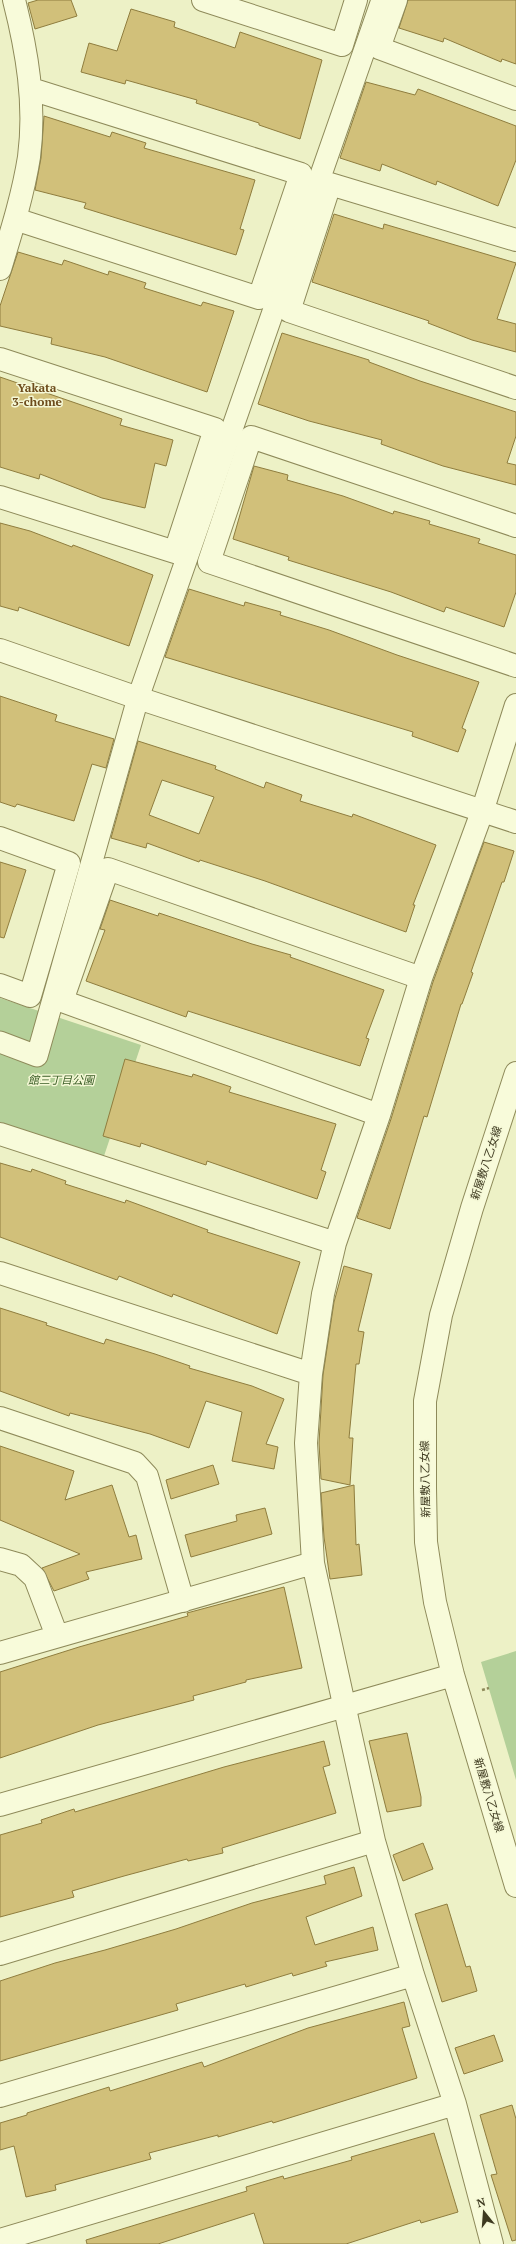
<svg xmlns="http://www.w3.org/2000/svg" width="516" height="2244" font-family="'PT Serif','Noto Sans JP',serif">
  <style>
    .green { fill: #b4d099 }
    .building { fill: #d1c07a; stroke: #8f7d3e; fill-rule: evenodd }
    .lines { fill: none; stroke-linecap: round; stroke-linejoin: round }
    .pedestrian-casing { stroke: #8e8a5a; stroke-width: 23 }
    .minor-casing { stroke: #8e8a5a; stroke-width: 24 }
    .tertiary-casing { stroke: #8e8a5a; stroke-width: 24 }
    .path { stroke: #8e8a5a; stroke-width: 2.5; stroke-dasharray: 3 2; stroke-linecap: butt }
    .pedestrian { stroke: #f8fbda; stroke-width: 21 }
    .minor { stroke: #f8fbda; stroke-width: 22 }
    .tertiary { stroke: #f8fbda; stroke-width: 22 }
    .labels { text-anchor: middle; stroke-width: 3; stroke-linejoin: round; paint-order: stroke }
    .park-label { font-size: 11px; font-style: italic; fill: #385b24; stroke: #f5f8d6 }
    .street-label { font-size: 11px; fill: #3d391f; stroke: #f5f8d6 }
    .neighbourhood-label { font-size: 12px; font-weight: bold; fill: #6d4c1c; stroke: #f5f8d6 }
  </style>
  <rect width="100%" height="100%" fill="#edf1c6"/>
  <path class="green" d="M 0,998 L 141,1045 L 104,1156 L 0,1122 Z
    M 516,1651 L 516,1780 L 481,1662 Z"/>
  <path class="building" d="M 38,0 L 71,0 L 77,16 L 35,29 L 28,3 Z
    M 408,0 L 516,0 L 516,64 L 502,59 L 501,62 L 444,38 L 443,42 L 399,28 Z
    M 131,9 L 175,22 L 174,27 L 235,48 L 240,32 L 322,60 L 300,139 L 259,125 L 259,123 L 196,103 L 197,100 L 126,80 L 125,84 L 81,72 L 89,43 L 117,51 Z
    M 366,82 L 415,95 L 418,89 L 516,126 L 516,160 L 498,206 L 437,181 L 436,185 L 382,164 L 380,171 L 340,158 Z
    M 44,116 L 110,137 L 112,132 L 146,143 L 144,148 L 255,180 L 240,229 L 244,230 L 236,255 L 84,208 L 86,203 L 35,190 L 41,158 Z
    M 334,214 L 383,229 L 384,224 L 516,263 L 497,319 L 516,324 L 516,352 L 472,340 L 428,323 L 429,321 L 312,282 Z
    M 18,252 L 62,265 L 64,260 L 108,275 L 109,271 L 146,283 L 144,288 L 201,306 L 203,302 L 234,311 L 207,392 L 105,357 L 51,344 L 52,338 L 0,326 L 0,306 Z
    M 282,333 L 369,360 L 369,362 L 420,381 L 516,412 L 516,436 L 507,463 L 516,465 L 516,485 L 443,466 L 381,444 L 382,440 L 309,421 L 258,404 Z
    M 0,377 L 122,419 L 120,425 L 173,440 L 166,466 L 155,463 L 145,508 L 102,498 L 40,474 L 39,479 L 0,467 Z
    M 254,466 L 288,475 L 287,480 L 343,496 L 393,514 L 394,511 L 430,521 L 429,524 L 480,539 L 478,543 L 516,555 L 516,592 L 504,627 L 446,607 L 444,612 L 391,592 L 288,560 L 289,557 L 233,539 Z
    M 0,523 L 30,531 L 72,547 L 73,545 L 153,575 L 129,646 L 19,607 L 18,611 L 0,606 Z
    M 189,589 L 244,606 L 245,602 L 281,612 L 280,615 L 329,630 L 397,655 L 479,682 L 462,728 L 466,730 L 458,752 L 412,736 L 413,732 L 165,657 Z
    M 0,696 L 57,715 L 55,721 L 114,739 L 106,768 L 92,764 L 74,821 L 17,804 L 15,807 L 0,802 Z
    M 138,741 L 216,766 L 215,769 L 264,788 L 266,782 L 302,795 L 300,801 L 352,817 L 353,814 L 436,845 L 413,905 L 415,905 L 406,932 L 265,881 L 200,860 L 199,862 L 147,843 L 146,848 L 111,838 ZM 162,780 L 214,797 L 199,834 L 149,815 Z
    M 484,842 L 514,851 L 504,882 L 502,882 L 471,972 L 473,973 L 462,1004 L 461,1004 L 427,1117 L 424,1116 L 390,1229 L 357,1218 L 391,1119 L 433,982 Z
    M 0,862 L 26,870 L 4,938 L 0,937 Z
    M 110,900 L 158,916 L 159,913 L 252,944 L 291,955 L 290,957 L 384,990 L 366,1038 L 369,1039 L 360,1066 L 188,1011 L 186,1017 L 86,981 L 105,930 L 100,929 Z
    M 125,1059 L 192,1077 L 193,1074 L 231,1087 L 229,1092 L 336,1124 L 321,1170 L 326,1172 L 317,1199 L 207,1161 L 206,1165 L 141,1143 L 140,1147 L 103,1136 Z
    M 0,1163 L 31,1172 L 32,1169 L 66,1181 L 65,1184 L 125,1203 L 126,1200 L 208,1230 L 207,1232 L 300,1262 L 277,1334 L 173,1294 L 172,1297 L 119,1276 L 117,1280 L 0,1237 Z
    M 344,1266 L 372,1274 L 358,1331 L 364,1332 L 359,1364 L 356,1364 L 349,1438 L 353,1438 L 350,1485 L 321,1479 L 319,1443 L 323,1375 L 334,1302 Z
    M 0,1308 L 47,1323 L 46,1325 L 104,1344 L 106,1339 L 155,1354 L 190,1366 L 189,1368 L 252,1386 L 284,1399 L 266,1444 L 278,1447 L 274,1469 L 232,1461 L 242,1412 L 206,1401 L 189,1448 L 150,1434 L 70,1413 L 69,1416 L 0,1391 Z
    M 0,1446 L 74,1471 L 65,1500 L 112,1485 L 129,1537 L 136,1535 L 142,1559 L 86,1572 L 89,1579 L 54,1591 L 42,1568 L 80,1554 L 0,1520 Z
    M 213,1465 L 219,1484 L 171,1499 L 166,1480 Z
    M 354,1485 L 356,1545 L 359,1544 L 362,1575 L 330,1579 L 324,1537 L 321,1493 Z
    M 265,1508 L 272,1534 L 191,1557 L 185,1535 L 237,1521 L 236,1515 Z
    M 284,1587 L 302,1668 L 246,1680 L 246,1682 L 193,1696 L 194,1700 L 98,1725 L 0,1758 L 0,1672 L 79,1647 L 188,1616 L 187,1613 Z
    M 407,1733 L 421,1797 L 421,1806 L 387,1812 L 369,1741 Z
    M 324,1741 L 330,1765 L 323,1767 L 336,1813 L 222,1848 L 223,1853 L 188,1861 L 187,1859 L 124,1876 L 72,1891 L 74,1897 L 0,1917 L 0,1835 L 42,1823 L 41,1820 L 74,1809 L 75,1812 L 224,1767 Z
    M 423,1843 L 433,1869 L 403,1881 L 393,1855 Z
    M 354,1867 L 362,1896 L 306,1917 L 315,1945 L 373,1927 L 378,1950 L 325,1962 L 327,1966 L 293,1976 L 292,1973 L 246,1987 L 245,1984 L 176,2004 L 178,2010 L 0,2061 L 0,1981 L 55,1963 L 105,1950 L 176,1929 L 252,1903 L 326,1884 L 324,1876 Z
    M 447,1904 L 466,1967 L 470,1966 L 477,1991 L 442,2002 L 415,1914 Z
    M 404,2002 L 410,2026 L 402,2028 L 417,2078 L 273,2123 L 272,2121 L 218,2137 L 218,2135 L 149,2153 L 151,2159 L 55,2185 L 56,2190 L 26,2197 L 14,2146 L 0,2150 L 0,2123 L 27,2115 L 27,2113 L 109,2087 L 110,2091 L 202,2062 L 204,2067 L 308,2028 Z
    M 494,2035 L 503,2061 L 464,2074 L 455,2048 Z
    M 512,2105 L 516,2119 L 516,2240 L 512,2241 L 491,2175 L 497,2174 L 480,2115 Z
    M 434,2133 L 458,2212 L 421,2223 L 420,2220 L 346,2244 L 264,2244 L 254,2213 L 158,2244 L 87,2244 L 86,2240 L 247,2191 L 246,2187 L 283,2176 L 284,2179 L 352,2160 L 351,2157 Z"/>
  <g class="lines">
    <defs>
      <path id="pedestrian" d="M 0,1042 L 37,1056 L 138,698 L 382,0"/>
      <path id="minor" d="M 203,0 L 342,45 L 356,0
        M 396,0 L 379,48 L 516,99
        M 15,219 L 259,298 L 301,174 L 31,89
        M 516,240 L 330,184 L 289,311 L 516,388
        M 0,269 C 11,233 23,195 29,157 C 36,104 27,51 14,0
        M 0,359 L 215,429 L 175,552 L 0,497
        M 516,526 L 251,437 L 209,562 L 516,666
        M 0,838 L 69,863 L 30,996 L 0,985
        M 379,1115 L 62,1001 L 108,869 L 421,978
        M 0,1134 L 335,1243
        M 0,1273 L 311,1374
        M 0,1418 L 135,1463 L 147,1476 L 183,1601
        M 0,1559 L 21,1565 L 35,1578 L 57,1636
        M 0,1653 L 313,1563
        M 0,1954 L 374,1841
        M 0,2096 L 413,1975
        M 0,2240 L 455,2104
        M 492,2244 L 455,2104 L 413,1975 L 374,1841 L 313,1563 L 306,1443 L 311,1374 L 323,1294 L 335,1243 L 379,1115 L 421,978 L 482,812 L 516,705"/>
      <path id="tertiary" d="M 0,650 L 138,698 L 516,822
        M 516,1073 L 472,1208 L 441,1315 L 425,1401 L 425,1488 L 426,1542 L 435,1602 L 453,1675 L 516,1886
        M 0,1805 L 453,1675"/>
    </defs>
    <use href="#pedestrian" class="pedestrian-casing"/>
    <use href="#minor" class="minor-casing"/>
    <use href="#tertiary" class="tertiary-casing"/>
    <path class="path" d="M 482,1690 L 489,1688"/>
    <use href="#pedestrian" class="pedestrian"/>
    <use href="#minor" class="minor"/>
    <use href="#tertiary" class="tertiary"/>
  </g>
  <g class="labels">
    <g class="park-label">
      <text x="61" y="1084">館三丁目公園</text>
    </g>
    <g class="street-label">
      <text transform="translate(486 1163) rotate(-72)" y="4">新屋敷八乙女線</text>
      <text transform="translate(425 1479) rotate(-91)" y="4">新屋敷八乙女線</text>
      <text transform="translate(489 1795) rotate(73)" y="4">新屋敷八乙女線</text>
    </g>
    <g class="neighbourhood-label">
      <text x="37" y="392">Yakata<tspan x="37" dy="14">3-chome</tspan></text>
    </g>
  </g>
  <g transform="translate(484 2212) rotate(343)" stroke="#f5f8d6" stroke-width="3" paint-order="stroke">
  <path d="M0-3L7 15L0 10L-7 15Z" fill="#3d391f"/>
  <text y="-6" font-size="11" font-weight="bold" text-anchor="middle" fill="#3d391f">N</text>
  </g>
</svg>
